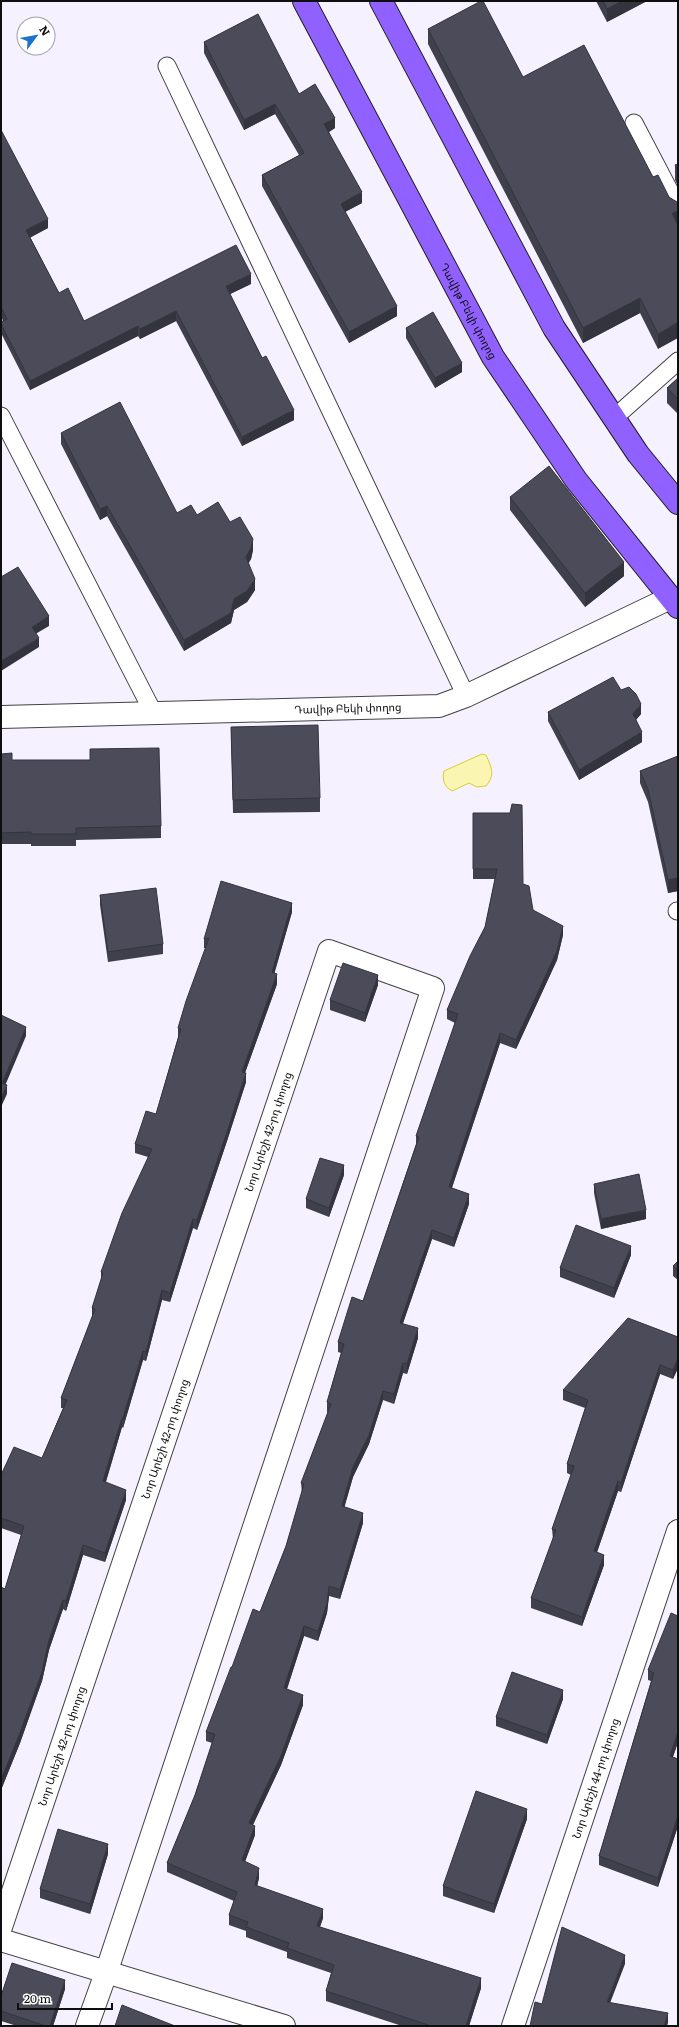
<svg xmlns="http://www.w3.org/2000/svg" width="679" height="2027" font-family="Literata,'Noto Sans Armenian',serif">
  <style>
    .water { fill: #fbf5b2; stroke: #d8ce33 }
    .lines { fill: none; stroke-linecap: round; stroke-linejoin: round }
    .service-casing { stroke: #424242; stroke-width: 19 }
    .minor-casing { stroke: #424242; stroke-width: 24 }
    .tertiary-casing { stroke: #424242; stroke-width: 24 }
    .primary-casing { stroke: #202020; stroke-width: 24 }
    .service { stroke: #fff; stroke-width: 17 }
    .minor { stroke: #fff; stroke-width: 22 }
    .tertiary { stroke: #fff; stroke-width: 22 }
    .primary { stroke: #9161ff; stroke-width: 22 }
    .wall { fill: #40404d }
    .shaded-wall { fill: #34343e }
    .building { fill: #4b4b59; stroke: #34343e }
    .labels { text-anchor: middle; stroke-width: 4; stroke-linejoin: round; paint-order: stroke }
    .street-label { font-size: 11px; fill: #0f0f0f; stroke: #fff }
  </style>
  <rect width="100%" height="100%" fill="#f6f1ff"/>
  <path class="water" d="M 482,754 L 486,755 C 491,767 496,774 486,786 L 477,787 L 469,783 L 452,791 C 444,787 442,779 444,771 Z"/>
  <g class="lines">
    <defs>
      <path id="service" d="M 167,66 L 466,696
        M 634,123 L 678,207
        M 1,416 L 154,714
        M 614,418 L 678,361
        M 677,911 L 678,911"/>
      <g id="minor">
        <path id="s1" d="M 1,717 L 439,706 L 466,696 L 670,598"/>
        <path id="s2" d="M 1,1927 L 329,951 L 433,988 L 106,1973 L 87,2026"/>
        <path id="s3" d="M 513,2026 L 678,1531"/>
      </g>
      <path id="tertiary" d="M 1,1940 L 284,2026"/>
      <g id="primary">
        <path id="s4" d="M 304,1 L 493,357 L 576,480 L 678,607"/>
        <path d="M 381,1 L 554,328 L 638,454 L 678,503"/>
      </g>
    </defs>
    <use href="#service" class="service-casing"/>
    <use href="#minor" class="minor-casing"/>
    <use href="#tertiary" class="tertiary-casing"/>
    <use href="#primary" class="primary-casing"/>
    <use href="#service" class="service"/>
    <use href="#minor" class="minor"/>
    <use href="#tertiary" class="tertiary"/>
    <use href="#primary" class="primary"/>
  </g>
  <path class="wall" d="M 596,1 L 647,1 L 607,22 Z
    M 428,29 L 523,77 L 653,177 L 669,197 L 658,349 L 640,313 L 583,343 L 428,44 Z
    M 204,42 L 299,94 L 335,128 L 329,132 L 362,203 L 345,212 L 397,316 L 349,343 L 262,186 L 262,175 L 299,155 L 275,114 L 244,130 L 204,53 Z
    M 1,130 L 48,228 L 30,237 L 59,293 L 84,321 L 251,284 L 230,294 L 294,420 L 242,446 L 176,321 L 140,339 L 138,336 L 30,390 L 1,333 L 1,322 L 3,321 L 1,316 Z
    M 678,164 L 678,186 L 675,180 L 675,165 Z
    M 406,328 L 462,372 L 435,388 L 406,338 Z
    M 678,378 L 678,414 L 667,403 L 667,388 Z
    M 61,433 L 177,513 L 197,515 L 230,522 L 253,550 L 251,559 L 248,563 L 255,590 L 247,602 L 234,610 L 231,623 L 184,651 L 107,516 L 100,520 L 61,444 Z
    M 510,497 L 624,576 L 585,607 L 510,510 Z
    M 621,690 L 641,714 L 636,720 L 642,742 L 579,780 L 548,721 L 548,712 Z
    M 231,727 L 320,798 L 320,812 L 233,813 Z
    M 1,754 L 12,760 L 161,826 L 161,838 L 76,840 L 76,846 L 31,846 L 31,844 L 1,844 Z
    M 678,756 L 678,891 L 668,893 L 648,802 L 640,783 L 640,771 Z
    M 473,813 L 523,884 L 533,910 L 563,935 L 557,960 L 516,1049 L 500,1043 L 452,1188 L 469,1204 L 454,1247 L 432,1239 L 403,1323 L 418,1338 L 407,1374 L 403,1373 L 394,1404 L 383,1400 L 369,1444 L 353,1477 L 344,1507 L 363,1523 L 340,1599 L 329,1596 L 327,1613 L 318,1641 L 304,1636 L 287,1689 L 303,1705 L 281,1765 L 253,1825 L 255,1835 L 245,1861 L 259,1878 L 257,1886 L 323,1918 L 320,1927 L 481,1988 L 469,2026 L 402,2026 L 326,2001 L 326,1991 L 331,1973 L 287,1958 L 287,1952 L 246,1937 L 246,1931 L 229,1925 L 229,1915 L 234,1901 L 167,1872 L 167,1863 L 195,1795 L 212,1743 L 206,1741 L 206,1732 L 232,1667 L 260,1612 L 286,1546 L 302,1493 L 301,1483 L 328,1412 L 327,1412 L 327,1402 L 341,1353 L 338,1352 L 338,1342 L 363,1301 L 416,1144 L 416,1136 L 455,1023 L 447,1019 L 447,1010 L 485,927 L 495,879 L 473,879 Z
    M 100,895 L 163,944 L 163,954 L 108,962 L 100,905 Z
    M 292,912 L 274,973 L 277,984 L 245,1073 L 246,1082 L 227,1141 L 197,1230 L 193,1228 L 170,1302 L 162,1300 L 146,1361 L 143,1360 L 123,1428 L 122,1427 L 106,1482 L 126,1500 L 105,1562 L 83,1555 L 66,1611 L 63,1609 L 49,1650 L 42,1681 L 20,1743 L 1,1790 L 1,1587 L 5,1589 L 21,1535 L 1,1528 L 1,1475 L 42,1458 L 63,1408 L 61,1408 L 61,1398 L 92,1317 L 92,1308 L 101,1280 L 101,1272 L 148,1157 L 135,1153 L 135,1144 L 156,1114 L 178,1037 L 178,1028 L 206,948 L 204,948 L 204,939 Z
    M 378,985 L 365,1022 L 330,1010 L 330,1000 Z
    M 344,1175 L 329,1217 L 306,1208 L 306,1199 Z
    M 594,1184 L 646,1219 L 601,1229 L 594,1193 Z
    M 631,1255 L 614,1298 L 560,1277 L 560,1268 Z
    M 678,1261 L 678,1280 L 673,1276 L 673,1266 Z
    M 678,1337 L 678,1368 L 673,1379 L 660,1374 L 621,1492 L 618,1491 L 597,1552 L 604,1565 L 582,1626 L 531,1608 L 531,1598 L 553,1539 L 552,1529 L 571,1475 L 567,1473 L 567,1464 L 585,1408 L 563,1400 L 563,1390 Z
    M 678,1616 L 678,1742 L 673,1757 L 678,1759 L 678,1826 L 658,1887 L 599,1865 L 599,1856 L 651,1681 L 648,1680 L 648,1670 Z
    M 563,1699 L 547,1744 L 496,1726 L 496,1717 Z
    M 527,1819 L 494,1913 L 443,1896 L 443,1886 Z
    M 108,1854 L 90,1914 L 40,1898 L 40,1889 Z
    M 65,1989 L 53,2026 L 17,2026 L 1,2021 L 1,1996 Z"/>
  <path class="shaded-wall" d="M 622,1 L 647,1 L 607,22 L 607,9 Z
    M 275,104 L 275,114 L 244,130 L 244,120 Z
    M 335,118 L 335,128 L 324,135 L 324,124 Z
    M 362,192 L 362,203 L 341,214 L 341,204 Z
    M 678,211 L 678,226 L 672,213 Z
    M 48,219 L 48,228 L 26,240 L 26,230 Z
    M 251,274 L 251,284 L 226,296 L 226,286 Z
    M 640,298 L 640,313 L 583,343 L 583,328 Z
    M 397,306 L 397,316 L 349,343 L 349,332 Z
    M 176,311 L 176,321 L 140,339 L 140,329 Z
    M 678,322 L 678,338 L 658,349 L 658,334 Z
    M 138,326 L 138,336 L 30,390 L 30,381 Z
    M 462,363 L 462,372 L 435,388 L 435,378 Z
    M 294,410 L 294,420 L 242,446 L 242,437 Z
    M 107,506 L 107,516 L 100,520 L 100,509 Z
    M 253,539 L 253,550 L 251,559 L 246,568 L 246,557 Z
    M 624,562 L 624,576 L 585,607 L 585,593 Z
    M 255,579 L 255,590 L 247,602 L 234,610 L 231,623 L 184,651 L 184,640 L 234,599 Z
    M 49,616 L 49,626 L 32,636 L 32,627 Z
    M 39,638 L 39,647 L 1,671 L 1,661 Z
    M 641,704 L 641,714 L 633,723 L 633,714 Z
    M 642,732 L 642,742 L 579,780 L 579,770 Z
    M 678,878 L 678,891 L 668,893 L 668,880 Z
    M 292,903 L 292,912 L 272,982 L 272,972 Z
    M 563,926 L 563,935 L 557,960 L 516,1049 L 516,1040 Z
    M 277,974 L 277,984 L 242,1081 L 242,1072 Z
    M 378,975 L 378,985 L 365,1022 L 365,1013 Z
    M 2,980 L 2,989 L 1,992 L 1,983 Z
    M 26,1027 L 26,1036 L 2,1093 L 2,1083 Z
    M 500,1033 L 500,1043 L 449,1196 L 449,1187 Z
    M 246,1073 L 246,1082 L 227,1141 L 197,1230 L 197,1220 Z
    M 7,1085 L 7,1094 L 1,1107 L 1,1098 Z
    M 344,1165 L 344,1175 L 329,1217 L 329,1208 Z
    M 469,1194 L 469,1204 L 454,1247 L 454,1238 Z
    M 646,1210 L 646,1219 L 601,1229 L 601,1219 Z
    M 193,1219 L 193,1228 L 170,1302 L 170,1293 Z
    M 432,1230 L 432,1239 L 400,1332 L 400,1323 Z
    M 631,1246 L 631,1255 L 614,1298 L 614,1288 Z
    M 162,1290 L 162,1300 L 146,1361 L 146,1352 Z
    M 418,1328 L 418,1338 L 407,1374 L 407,1364 Z
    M 143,1351 L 143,1360 L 123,1428 L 123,1418 Z
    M 678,1358 L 678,1368 L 673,1379 L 673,1370 Z
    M 403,1363 L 403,1373 L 394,1404 L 394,1394 Z
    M 660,1365 L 660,1374 L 621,1492 L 621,1483 Z
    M 383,1391 L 383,1400 L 369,1444 L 353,1477 L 342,1516 L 342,1506 L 353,1467 Z
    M 122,1418 L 122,1427 L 103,1491 L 103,1481 Z
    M 618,1481 L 618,1491 L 594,1561 L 594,1551 Z
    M 126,1490 L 126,1500 L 105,1562 L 105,1553 Z
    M 363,1513 L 363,1523 L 340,1599 L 340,1590 Z
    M 83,1545 L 83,1555 L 66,1611 L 66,1601 Z
    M 604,1555 L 604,1565 L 582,1626 L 582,1617 Z
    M 329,1586 L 329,1596 L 327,1613 L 318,1641 L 318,1631 Z
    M 63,1600 L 63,1609 L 49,1650 L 42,1681 L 20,1743 L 1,1790 L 1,1780 Z
    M 304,1626 L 304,1636 L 284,1698 L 284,1688 Z
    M 563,1690 L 563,1699 L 547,1744 L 547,1735 Z
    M 303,1695 L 303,1705 L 281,1765 L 249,1833 L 249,1823 Z
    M 678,1732 L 678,1742 L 670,1765 L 670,1756 Z
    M 527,1809 L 527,1819 L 494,1913 L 494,1904 Z
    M 678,1816 L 678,1826 L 658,1887 L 658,1878 Z
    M 255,1826 L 255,1835 L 242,1870 L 242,1860 Z
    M 108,1844 L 108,1854 L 90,1914 L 90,1904 Z
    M 259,1868 L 259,1878 L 255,1895 L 255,1885 Z
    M 323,1909 L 323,1918 L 317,1935 L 317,1926 Z
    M 625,1955 L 625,1964 L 607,2011 L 607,2002 Z
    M 481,1978 L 481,1988 L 469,2026 L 466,2026 Z
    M 65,1980 L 65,1989 L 53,2026 L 50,2026 Z
    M 668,2013 L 668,2023 L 667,2026 L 664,2026 Z"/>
  <path class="building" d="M 481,1 L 483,1 L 523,77 L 584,45 L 653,177 L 658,175 L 669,197 L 677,202 L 678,201 L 678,211 L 672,213 L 678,226 L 678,322 L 658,334 L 640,298 L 583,328 L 428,29 Z
    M 603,1 L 622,1 L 607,9 Z
    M 258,14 L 299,94 L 315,84 L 335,118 L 324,124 L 362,192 L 341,204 L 397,306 L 349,332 L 262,175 L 304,153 L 275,104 L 244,120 L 204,42 Z
    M 1,130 L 48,219 L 26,230 L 59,293 L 68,288 L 84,321 L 236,245 L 251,274 L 226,286 L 262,358 L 266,356 L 294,410 L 242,437 L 176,311 L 140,329 L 138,326 L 30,381 L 1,324 L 1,322 L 7,319 L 1,307 Z
    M 678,164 L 678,171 L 675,165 Z
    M 433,312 L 462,363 L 435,378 L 406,328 Z
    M 678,378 L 678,399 L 667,388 Z
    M 120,402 L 177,513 L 191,505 L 197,515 L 218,502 L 230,522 L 240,517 L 253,539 L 251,548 L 246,557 L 255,579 L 247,591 L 234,599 L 231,613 L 184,640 L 107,506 L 100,509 L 61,433 Z
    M 549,466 L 624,562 L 585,593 L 510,497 Z
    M 18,567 L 49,616 L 32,627 L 39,638 L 1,661 L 1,577 Z
    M 613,677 L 621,690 L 629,687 L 636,694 L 641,704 L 633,714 L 642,732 L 579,770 L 548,712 Z
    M 318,725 L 320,798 L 233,800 L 231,727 Z
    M 159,748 L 161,826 L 76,828 L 76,834 L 31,834 L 31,832 L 1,833 L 1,754 L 12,753 L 12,760 L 90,760 L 90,749 Z
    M 678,756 L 678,878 L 668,880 L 648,789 L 640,771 Z
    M 512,804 L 522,805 L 523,884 L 529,886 L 533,910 L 563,926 L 557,951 L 516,1040 L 500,1033 L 449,1187 L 469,1194 L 454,1238 L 432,1230 L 400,1323 L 418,1328 L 407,1364 L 403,1363 L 394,1394 L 383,1391 L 369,1435 L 353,1467 L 342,1506 L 363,1513 L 340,1590 L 329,1586 L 327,1604 L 318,1631 L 304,1626 L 284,1688 L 303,1695 L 281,1756 L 249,1823 L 255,1826 L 242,1860 L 259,1868 L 255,1885 L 323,1909 L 317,1926 L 481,1978 L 466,2026 L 431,2026 L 326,1991 L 334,1965 L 287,1948 L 289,1943 L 246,1927 L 248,1922 L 229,1915 L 237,1892 L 167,1863 L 195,1795 L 215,1734 L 206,1732 L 231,1667 L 232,1667 L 253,1609 L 260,1612 L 286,1546 L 304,1484 L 301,1483 L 331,1404 L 327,1402 L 344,1344 L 338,1342 L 352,1297 L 363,1301 L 419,1137 L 416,1136 L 458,1014 L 447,1010 L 470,956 L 485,927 L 497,869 L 473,869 L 473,813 L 510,813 Z
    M 221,881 L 292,903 L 272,972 L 277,974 L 242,1072 L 246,1073 L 227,1132 L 197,1220 L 193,1219 L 170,1293 L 162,1290 L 146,1352 L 143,1351 L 123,1418 L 122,1418 L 103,1481 L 126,1490 L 105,1553 L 83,1545 L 66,1601 L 63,1600 L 49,1640 L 42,1672 L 20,1733 L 1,1780 L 1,1587 L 5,1589 L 24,1526 L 1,1518 L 1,1475 L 14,1447 L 42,1458 L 67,1400 L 61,1398 L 95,1309 L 92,1308 L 103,1273 L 101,1272 L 122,1213 L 152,1149 L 135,1144 L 146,1111 L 156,1114 L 181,1029 L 178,1028 L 186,1001 L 209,938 L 204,939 Z
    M 156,888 L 163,944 L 108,952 L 100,895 Z
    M 343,963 L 378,975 L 365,1013 L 330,1000 Z
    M 1,1015 L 26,1027 L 2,1083 L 7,1085 L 1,1098 Z
    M 320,1158 L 344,1165 L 329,1208 L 306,1199 Z
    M 639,1174 L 646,1210 L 601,1219 L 594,1184 Z
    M 576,1225 L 631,1246 L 614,1288 L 560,1268 Z
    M 678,1261 L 678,1270 L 673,1266 Z
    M 628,1318 L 678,1337 L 678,1358 L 673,1370 L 660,1365 L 621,1483 L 618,1481 L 594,1551 L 604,1555 L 582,1617 L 531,1598 L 556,1530 L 552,1529 L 574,1466 L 567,1464 L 588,1400 L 563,1390 Z
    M 671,1613 L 678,1616 L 678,1732 L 670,1756 L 678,1759 L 678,1816 L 658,1878 L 599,1856 L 654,1673 L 648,1670 Z
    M 512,1672 L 563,1690 L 547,1735 L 496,1717 Z
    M 476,1791 L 527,1809 L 494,1904 L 443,1886 Z
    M 58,1829 L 108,1844 L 90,1904 L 40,1889 Z
    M 562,1927 L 625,1955 L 607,2002 L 668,2013 L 664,2026 L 530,2026 L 535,2002 L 542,2004 Z
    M 12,1963 L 65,1980 L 50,2026 L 46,2026 L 1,2011 L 1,1996 Z
    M 122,2005 L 175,2026 L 115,2026 Z"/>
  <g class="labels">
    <g class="street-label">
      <text dy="4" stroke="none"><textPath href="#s4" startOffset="351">Դավիթ Բեկի փողոց</textPath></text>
      <text dy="4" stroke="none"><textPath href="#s1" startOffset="347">Դավիթ Բեկի փողոց</textPath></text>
      <text dy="4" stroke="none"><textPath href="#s2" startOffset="839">Նոր Արեշի 42-րդ փողոց</textPath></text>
      <text dy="4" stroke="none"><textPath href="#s2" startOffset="515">Նոր Արեշի 42-րդ փողոց</textPath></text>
      <text dy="4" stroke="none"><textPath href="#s2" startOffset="191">Նոր Արեշի 42-րդ փողոց</textPath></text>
      <text dy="4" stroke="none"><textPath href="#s3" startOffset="261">Նոր Արեշի 44-րդ փողոց</textPath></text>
    </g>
  </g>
  <rect width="679" height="2027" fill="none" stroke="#0f0f0f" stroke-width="4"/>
  <g transform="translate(36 36) rotate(58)"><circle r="19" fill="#ffffff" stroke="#9f9f9f"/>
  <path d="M0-3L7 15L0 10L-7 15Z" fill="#1b74cb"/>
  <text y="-6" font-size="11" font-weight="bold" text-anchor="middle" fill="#0f0f0f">N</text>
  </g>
  <path d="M18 2003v6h94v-6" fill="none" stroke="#0f0f0f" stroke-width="2"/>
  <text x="24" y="2003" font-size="12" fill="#0f0f0f" stroke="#ffffff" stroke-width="3" paint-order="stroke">20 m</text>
</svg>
